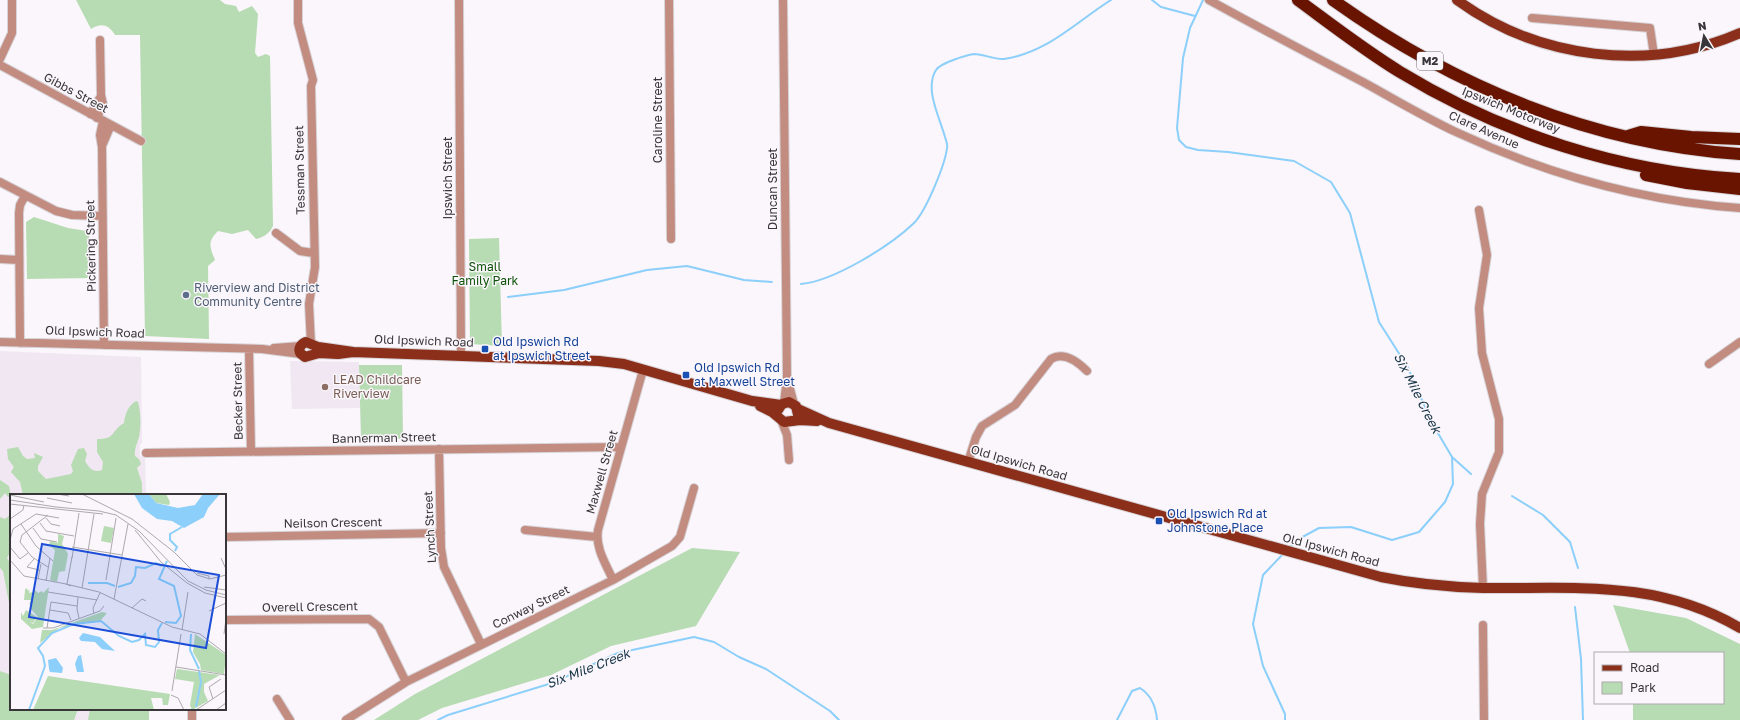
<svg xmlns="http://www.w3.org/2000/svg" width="1740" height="720" font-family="'Golos Text',sans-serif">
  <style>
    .built { fill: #f0e7f2 }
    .green { fill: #b7dbb2 }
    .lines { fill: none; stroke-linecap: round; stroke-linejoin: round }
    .stream { stroke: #8bcffa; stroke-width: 2 }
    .minor-casing { stroke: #d7d3d8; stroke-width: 10 }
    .major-casing { stroke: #d7d3d8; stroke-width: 12 }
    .highway-casing { stroke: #d7d3d8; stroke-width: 14 }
    .minor { stroke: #c28d80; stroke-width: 8 }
    .major { stroke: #8b2f1a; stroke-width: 10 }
    .highway { stroke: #691401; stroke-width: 12 }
    .service-dot { fill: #5c6f8a; stroke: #faf6fb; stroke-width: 1.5 }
    .transit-dot { fill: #1a4fb4; stroke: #faf6fb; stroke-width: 1.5 }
    .education-dot { fill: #8d6e63; stroke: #faf6fb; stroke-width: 1.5 }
    .labels { text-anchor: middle; stroke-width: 3; stroke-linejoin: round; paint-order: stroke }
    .shield { fill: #faf6fb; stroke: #727072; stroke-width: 1 }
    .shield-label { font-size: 11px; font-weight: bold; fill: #383638 }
    .street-label { font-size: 12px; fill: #383638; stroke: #faf6fb }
    .park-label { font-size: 12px; fill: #0f530a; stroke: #faf6fb }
    .service-label { font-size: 12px; fill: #4e5e75; stroke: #faf6fb; text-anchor: start }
    .transit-label { font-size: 12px; fill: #164399; stroke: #faf6fb; text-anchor: start }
    .education-label { font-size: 12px; fill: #785e54; stroke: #faf6fb; text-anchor: start }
    .water-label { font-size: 13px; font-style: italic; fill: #163446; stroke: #faf6fb }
    .inset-river { fill: none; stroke: #8bcffa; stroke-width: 2 }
    .inset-road { fill: none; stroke: #aca9ad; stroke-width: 1 }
    .view { fill: #1d4ed8; fill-opacity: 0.15; stroke: #1d4ed8; stroke-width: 2 }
    .inset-edge { fill: none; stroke: #383638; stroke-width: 2 }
  </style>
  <rect width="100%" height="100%" fill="#faf6fb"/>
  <path class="built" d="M 0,351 L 141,357 L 142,443 L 140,445 L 140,456 L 145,457 L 146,495 L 11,495 L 11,709 L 149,709 L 149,720 L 0,720 Z
    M 290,361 L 359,362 L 360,408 L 292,409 Z"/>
  <path class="green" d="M 76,0 L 220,0 L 225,4 L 236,6 L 239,12 L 252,6 L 258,14 L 255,53 L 258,57 L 266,54 L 270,56 L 273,226 C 269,234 264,237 256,239 L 248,230 L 232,234 L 218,231 C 208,241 209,246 215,260 L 208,266 L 209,339 L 145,336 L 140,35 L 115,35 C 108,24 101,23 91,29 Z
    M 34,217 L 68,228 L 87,231 L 89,235 L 90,278 L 27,279 L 26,222 Z
    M 499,238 L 502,346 L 470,344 L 469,239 Z
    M 359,365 L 402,365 L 403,439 L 361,439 Z
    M 136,401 L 138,402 C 141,413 141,427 139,437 C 137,444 134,449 135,456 L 139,459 L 141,464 L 137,468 L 142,483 L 142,495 L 23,495 L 20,482 L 11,472 L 14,467 L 8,459 L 7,449 L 18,447 L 23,456 L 27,459 L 35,458 L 34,453 L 43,457 L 38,466 L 38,471 L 46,479 L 71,474 L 73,471 L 71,465 L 78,449 L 84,448 L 87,454 L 85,461 C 89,468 93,473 102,470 L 103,462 L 97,452 L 97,439 C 117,439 110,431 124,423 C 125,414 128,406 136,401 Z
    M 0,480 L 9,486 L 11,496 L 8,497 L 5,493 L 0,499 Z
    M 11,514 L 11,551 L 7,558 L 11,565 L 11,639 L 10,608 L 3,571 L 0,568 L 0,517 L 5,519 Z
    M 692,548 L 740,552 L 696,626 L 611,646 L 551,675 L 442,708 L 418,720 L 374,720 L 415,694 Z
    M 1613,605 L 1686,618 L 1740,644 L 1740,720 L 1633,720 L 1633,703 L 1723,703 L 1723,653 L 1630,653 Z
    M 0,671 L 11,675 L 11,709 L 78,709 L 74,720 L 0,720 Z
    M 90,709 L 149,709 L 149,720 L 88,720 Z"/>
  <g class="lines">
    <path class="stream" d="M 1152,0 L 1161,7 L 1195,16
      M 1203,0 L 1190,28 L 1183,58 L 1177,128 L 1179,140 L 1186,147 L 1198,150 L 1228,152 L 1294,161 L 1331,182 L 1350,213 L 1379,322 L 1407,366 L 1432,423 L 1452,457 L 1453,484 L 1445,502 L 1419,532 L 1392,540 L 1351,527 L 1319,528 L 1297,540 L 1289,548
      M 801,284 C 834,281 890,246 914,223 C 926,211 945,165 947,148 C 948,145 946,140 945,137 C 940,118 924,89 936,70 C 940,63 967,55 974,54 C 984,54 995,60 1004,59 C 1047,53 1076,22 1111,0
      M 508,297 L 564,290 L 647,270 L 687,266 L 744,280 L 772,282
      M 1452,457 L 1471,474
      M 1512,496 L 1543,515 L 1570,542 L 1578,568
      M 1284,553 L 1263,575 L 1253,624 L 1263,666 L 1285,714 L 1285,720
      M 1575,607 L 1581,659 L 1583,720
      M 438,720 L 448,715 L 552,683 L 618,653 L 694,637 L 714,642 L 739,657 L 766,669 L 830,711 L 839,720
      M 1117,720 L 1132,691 L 1140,688 C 1151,695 1156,707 1157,720"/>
    <defs>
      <path id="minor" d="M 298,0 L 298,23 L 313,80 L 311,86 L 315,267 L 309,304 L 311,344
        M 459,0 L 461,355
        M 669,0 L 671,239
        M 783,0 L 787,378 L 784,403
        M 1209,0 C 1260,28 1311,55 1363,82 C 1394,99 1424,117 1456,132 C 1546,174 1641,201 1740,208
        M 1532,18 L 1650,28 L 1654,55
        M 0,59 L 12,33 L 12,0
        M 0,65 L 141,141
        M 90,114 L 101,96
        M 97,118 L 103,104 L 101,95 L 100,40
        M 103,121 L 100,135 L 102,147 L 104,345
        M 102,146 L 111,125
        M 0,182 L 56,211 L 72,215 L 102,216
        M 1479,210 L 1487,255 L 1479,308 L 1482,353 L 1499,419 L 1499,452 L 1482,494 L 1480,524 L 1483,588
        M 276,233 L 300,251 L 313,253
        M 0,259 L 19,260
        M 0,342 L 262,349 L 301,354
        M 20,343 L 19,213 L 20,205 L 25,196
        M 274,348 L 301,346
        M 249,349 L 251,452
        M 1709,364 L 1740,342
        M 788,381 L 794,404
        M 781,420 L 787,435 L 789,460
        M 439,449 L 441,548 L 444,567 L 481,644
        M 146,453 L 621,447
        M 968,462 L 976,437 L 982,426 L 1015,405 L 1051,359 C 1064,351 1078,362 1087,371
        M 525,530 L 597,537
        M 225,537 L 441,533
        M 613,580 C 606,564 595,548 598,530 L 643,370
        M 225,620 L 369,619 L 379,627 L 406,682
        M 1483,625 L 1484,720
        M 277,699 L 290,720
        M 192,709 L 192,720
        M 346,720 L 406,682 L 613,580 L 672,546 L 680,537 L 694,488"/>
      <path id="major" d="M 1457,0 C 1538,59 1648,73 1740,33
        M 353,352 L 318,347 L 306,342 C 301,344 298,348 300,353 L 305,357 L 319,353 L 338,354 L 353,352 L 599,361 L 624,364 L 752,401 L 781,405
        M 760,406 L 772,412 L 784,422 L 800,420 L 817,421
        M 798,409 L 829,423 L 1381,577 C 1415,584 1449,587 1483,588 C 1575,589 1657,579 1740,628
        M 778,410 L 782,404 L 789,402 L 796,406 L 798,415"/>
      <path id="highway" d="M 1298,0 C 1332,25 1364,50 1400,72 C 1502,134 1620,172 1740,179
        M 1333,0 C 1453,86 1592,144 1740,154
        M 1628,136 L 1641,132 L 1691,137 L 1740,139
        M 1646,175 L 1687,183 L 1740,189"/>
    </defs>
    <use href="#minor" class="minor-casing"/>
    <use href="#major" class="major-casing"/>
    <use href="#highway" class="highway-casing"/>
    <use href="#minor" class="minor"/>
    <use href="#major" class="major"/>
    <use href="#highway" class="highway"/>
  </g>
  <circle class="service-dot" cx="186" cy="295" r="4"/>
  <g class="transit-dot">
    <rect x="481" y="345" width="8" height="8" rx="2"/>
    <rect x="682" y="371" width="8" height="8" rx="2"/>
    <rect x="1155" y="517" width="8" height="8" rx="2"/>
  </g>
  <circle class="education-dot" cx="325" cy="387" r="4"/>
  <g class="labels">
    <rect class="shield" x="1417" y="52" width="26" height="18" rx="3"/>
    <g class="shield-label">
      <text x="1430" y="65">M2</text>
    </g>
    <g class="street-label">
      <text transform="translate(76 93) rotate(28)" y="4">Gibbs Street</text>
      <text transform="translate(1511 110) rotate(22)" y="4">Ipswich Motorway</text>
      <text transform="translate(658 120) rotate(-90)" y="4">Caroline Street</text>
      <text transform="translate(1484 130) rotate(24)" y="4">Clare Avenue</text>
      <text transform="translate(300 170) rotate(-91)" y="4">Tessman Street</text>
      <text transform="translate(448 178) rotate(-90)" y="4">Ipswich Street</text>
      <text transform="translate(773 189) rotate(-90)" y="4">Duncan Street</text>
      <text transform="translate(91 246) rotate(-91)" y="4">Pickering Street</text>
      <text transform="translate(95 332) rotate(2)" y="4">Old Ipswich Road</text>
      <text transform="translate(424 341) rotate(2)" y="4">Old Ipswich Road</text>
      <text transform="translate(238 401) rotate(-91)" y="4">Becker Street</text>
      <text transform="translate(384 438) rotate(-1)" y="4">Bannerman Street</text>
      <text transform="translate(1019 463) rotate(16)" y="4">Old Ipswich Road</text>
      <text transform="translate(602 472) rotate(-74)" y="4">Maxwell Street</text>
      <text transform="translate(333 523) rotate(-1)" y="4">Neilson Crescent</text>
      <text transform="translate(430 527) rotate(-93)" y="4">Lynch Street</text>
      <text transform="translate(1331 550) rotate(15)" y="4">Old Ipswich Road</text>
      <text transform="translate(310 607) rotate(-1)" y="4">Overell Crescent</text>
      <text transform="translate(531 607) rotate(-26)" y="4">Conway Street</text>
    </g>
    <g class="park-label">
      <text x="485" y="271">Small<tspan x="485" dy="14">Family Park</tspan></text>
    </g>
    <g class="service-label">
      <text x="194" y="292">Riverview and District<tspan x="194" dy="14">Community Centre</tspan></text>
    </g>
    <g class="transit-label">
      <text x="493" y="346">Old Ipswich Rd<tspan x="493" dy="14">at Ipswich Street</tspan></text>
      <text x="694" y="372">Old Ipswich Rd<tspan x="694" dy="14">at Maxwell Street</tspan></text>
      <text x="1167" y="518">Old Ipswich Rd at<tspan x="1167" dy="14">Johnstone Place</tspan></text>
    </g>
    <g class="education-label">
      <text x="333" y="384">LEAD Childcare<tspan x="333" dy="14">Riverview</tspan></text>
    </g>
    <g class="water-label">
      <text transform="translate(1418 393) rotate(63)" y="5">Six Mile Creek</text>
      <text transform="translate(588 668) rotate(-21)" y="5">Six Mile Creek</text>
    </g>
  </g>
  <g transform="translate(10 494)">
    <rect width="216" height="216" fill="#faf6fb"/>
    <path d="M 139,0 L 156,0 L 160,8 L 159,11 L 146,9 ZM 94,32 L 104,34 L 101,49 L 91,47 ZM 48,40 L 54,42 L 52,50 L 58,60 L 55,77 L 49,78 L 47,88 L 40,86 L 45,56 L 39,51 L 40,47 L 48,49 ZM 39,93 L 33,133 L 22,135 L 11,125 L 11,118 L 13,122 L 16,116 L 27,123 L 23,129 L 20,128 L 23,130 L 28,123 L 21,115 L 22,109 L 19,111 L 21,106 L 14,106 L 15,96 L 16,94 L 19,97 L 20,95 L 19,99 L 23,98 L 23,103 L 24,95 L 28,99 L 32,97 L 33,99 ZM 92,118 L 97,119 L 91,126 L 49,134 L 30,149 L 32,136 L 42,136 ZM 185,140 L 216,161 L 214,180 L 191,176 L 190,170 L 183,158 ZM 167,175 L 210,181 L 194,190 L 194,198 L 198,207 L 182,216 L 180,211 L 184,188 L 165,185 ZM 38,182 L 160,200 L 158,211 L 153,211 L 152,204 L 141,204 L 144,216 L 23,216 Z" fill="#b7dbb2"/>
    <path d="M 124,0 L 139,0 L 146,9 L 168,14 L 185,11 L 193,0 L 210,0 L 198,14 L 194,23 L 174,34 L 162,27 L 147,25 L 132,14 ZM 73,139 L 90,143 L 105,157 L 92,155 L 85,148 L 71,147 L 69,144 ZM 71,161 L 74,178 L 67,178 L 65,170 L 68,162 ZM 46,164 L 53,174 L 52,179 L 40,178 L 39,175 L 38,166 Z" fill="#8bcffa"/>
    <path class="inset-river" d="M 165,57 L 167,53 L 160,46 L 160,40 L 172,33M 78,89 L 97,89 L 105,92M 108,93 L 121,89 L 125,82 L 126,73 L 135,74 L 146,69 L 152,72M 155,128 L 166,129 L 171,122 L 164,92 L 149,85 L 157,67M 181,140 L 180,156 L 189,175M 186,213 L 191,188 L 189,177M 19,216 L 35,172 L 33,162 L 28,154 L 42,139 L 64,130 L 91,127 L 109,142 L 122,148 L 129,146 L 135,140 L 136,151 L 145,153 L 149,148 L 148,136 L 152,129"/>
    <path class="inset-road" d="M 47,0 L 59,2M 72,0 L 122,25 L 164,58 L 187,81 L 200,85 L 216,81M 0,1 L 34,8M 37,4 L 62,9M 0,6 L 46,13 L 89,17 L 106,21 L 129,37 L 178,87 L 196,96 L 216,101M 0,10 L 93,20M 36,24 L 41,30 L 50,32M 0,25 L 13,16 L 14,11M 30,29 L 36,37 L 64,42M 11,30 L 26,52 L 43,67M 23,34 L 31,45 L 47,48M 125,36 L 151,68 L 177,89 L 195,99 L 216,104M 0,46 L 3,35 L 26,20 L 49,24M 0,53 L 10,65 L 18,59M 62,53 L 112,61M 62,64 L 69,19M 211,64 L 216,75M 24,65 L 17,73 L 29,76M 0,66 L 14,82 L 56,90M 38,73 L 22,63 L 10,48 L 12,41 L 38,21M 187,79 L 199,82 L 199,85M 28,85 L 31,70M 96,86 L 106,24M 36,87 L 40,64M 57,90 L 62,63M 61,92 L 56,90 L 89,98 L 162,133 L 190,140 L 216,160M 194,93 L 216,96M 72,94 L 84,20M 38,98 L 87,106M 68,103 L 67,115 L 69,124M 104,105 L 118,30M 122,114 L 132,105 L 136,107M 40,116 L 58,119 L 61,126M 199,117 L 216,109M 84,120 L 83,114 L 90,99M 33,134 L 43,134 L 90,117 L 94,112M 37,134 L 41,108 L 67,112M 172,136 L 178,98M 214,140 L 216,125M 166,173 L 216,181M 162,197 L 171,140M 161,201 L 168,204 L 174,216M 203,205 L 199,193 L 211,185M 186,216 L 216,196M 206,216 L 216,209"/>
    <path class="view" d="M 32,50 L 209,81 L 196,154 L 19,123 Z"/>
    <rect width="216" height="216" class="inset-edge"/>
  </g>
  <rect x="1594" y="652" width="130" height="52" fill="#faf6fb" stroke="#aca9ad"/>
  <rect x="1602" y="665" width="20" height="6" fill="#8b2f1a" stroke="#aca9ad"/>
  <text x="1630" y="672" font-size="12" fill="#383638">Road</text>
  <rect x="1602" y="682" width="20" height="12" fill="#b7dbb2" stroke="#aca9ad"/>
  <text x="1630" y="692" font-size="12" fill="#383638">Park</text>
  <g transform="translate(1704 36) rotate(350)" stroke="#faf6fb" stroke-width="3" paint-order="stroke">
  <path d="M0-3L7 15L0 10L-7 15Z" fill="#383638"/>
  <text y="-6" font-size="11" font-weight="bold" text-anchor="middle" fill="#383638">N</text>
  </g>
</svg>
